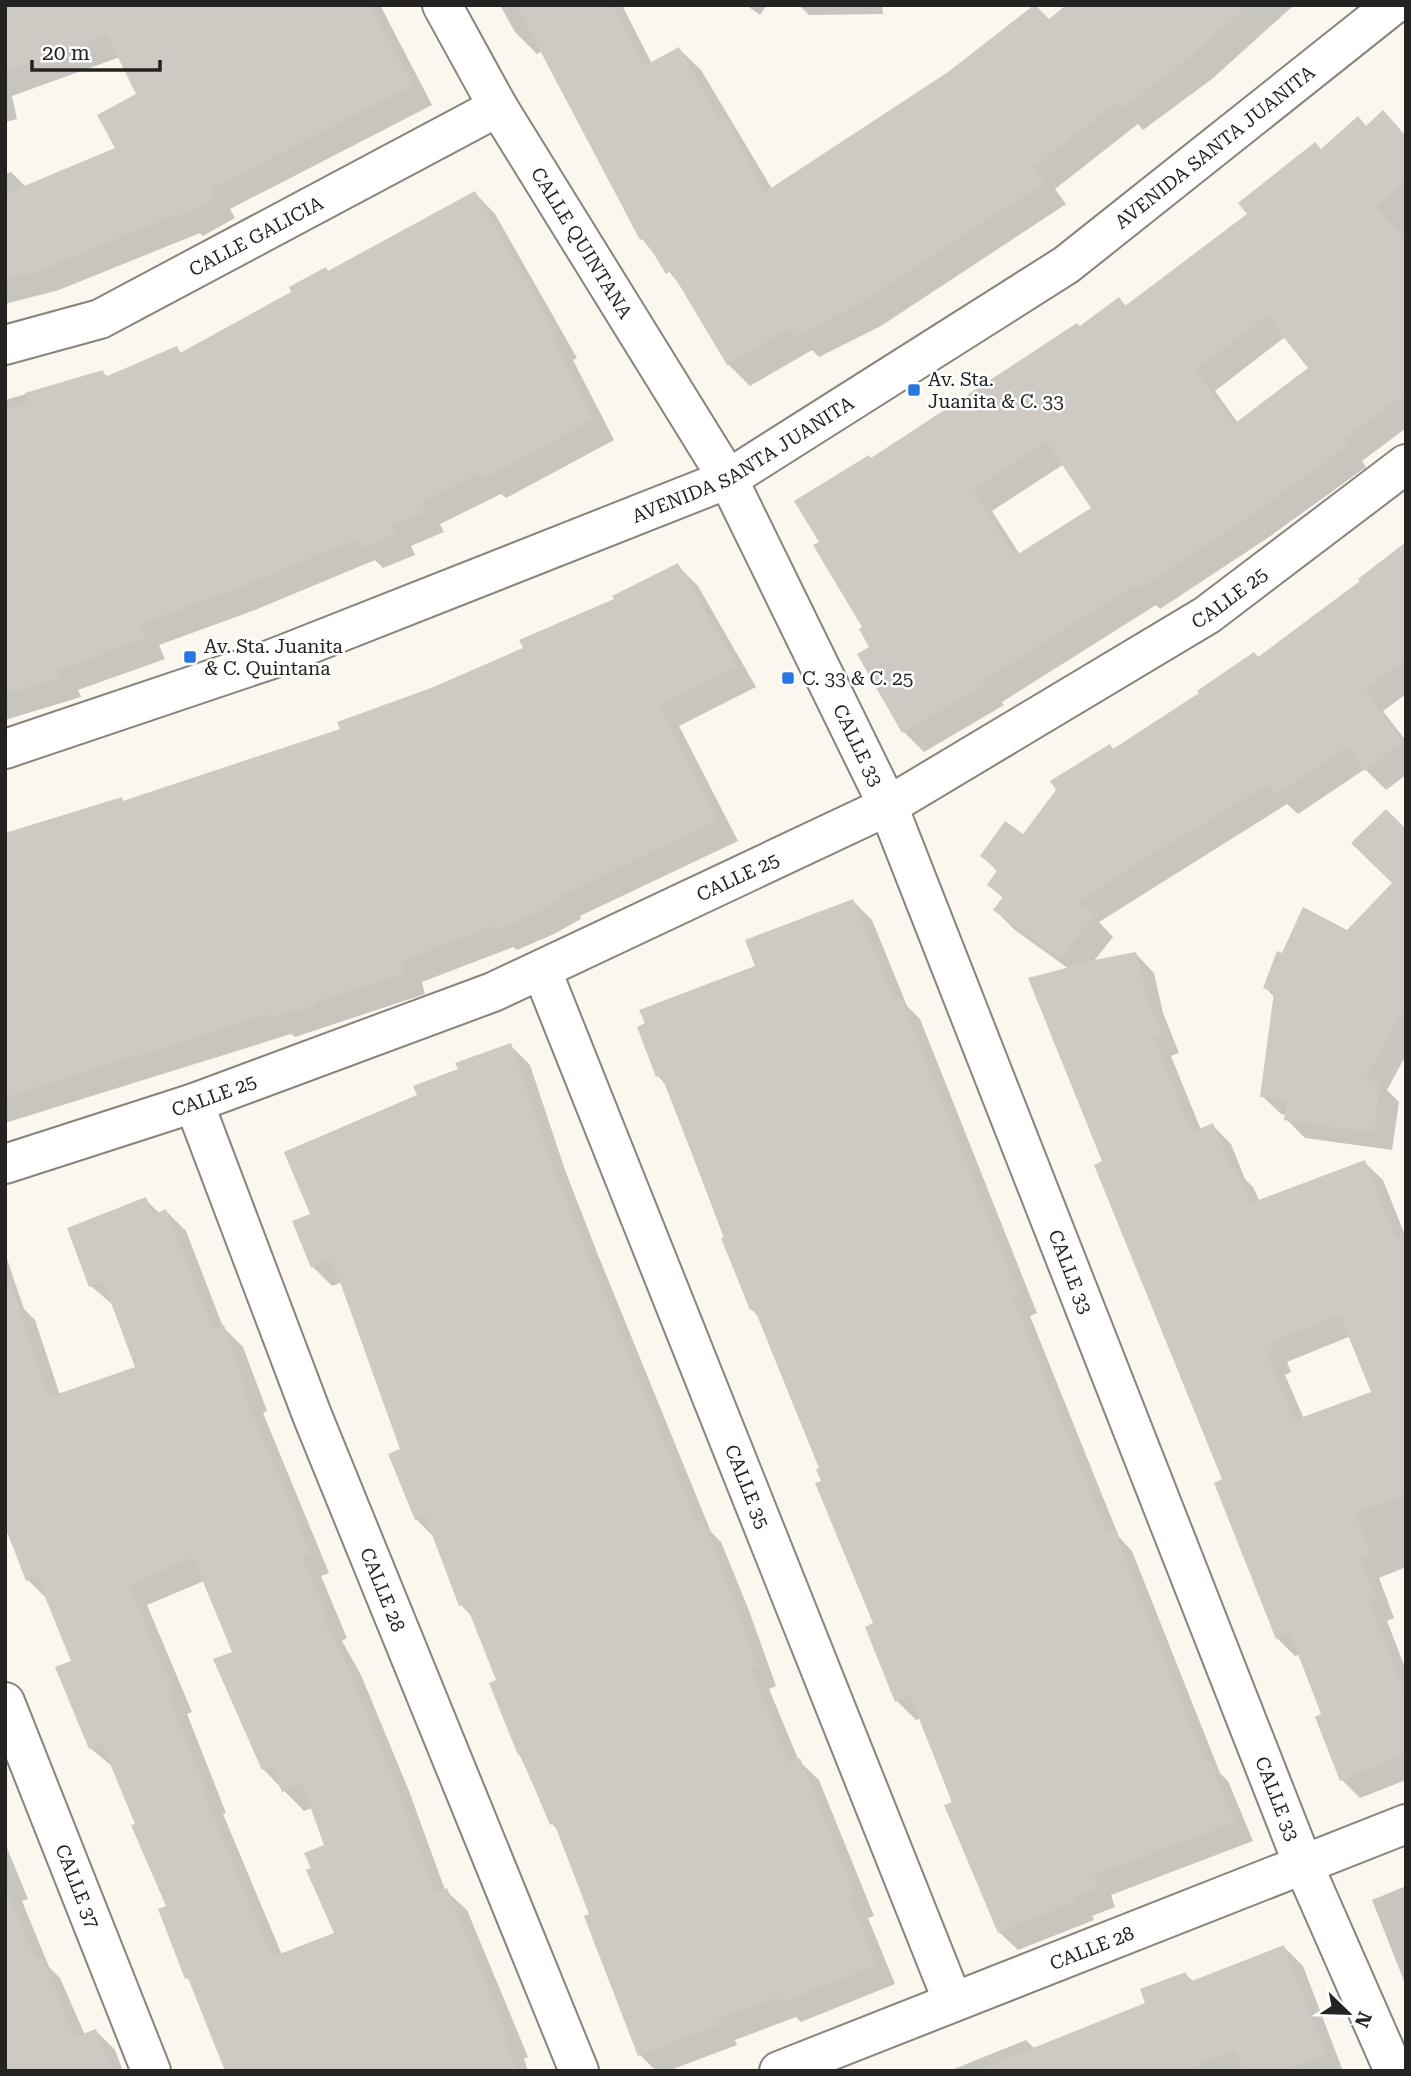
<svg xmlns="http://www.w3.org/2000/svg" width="1411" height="2076" font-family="'Roboto Serif',serif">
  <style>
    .shadow { fill: #0003; fill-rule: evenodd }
    .building { fill: #cec9c2; fill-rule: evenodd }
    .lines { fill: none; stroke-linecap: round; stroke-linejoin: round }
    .street-casing { stroke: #88847d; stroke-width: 42 }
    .secondary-casing { stroke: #88847d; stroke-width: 42 }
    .street { stroke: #fff; stroke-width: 38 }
    .secondary { stroke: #fff; stroke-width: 38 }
    .poi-dot { fill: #2975e1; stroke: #fff; stroke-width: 2.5 }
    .labels { text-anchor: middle; stroke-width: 5; stroke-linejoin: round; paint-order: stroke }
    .street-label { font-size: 19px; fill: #252321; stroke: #fff }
    .poi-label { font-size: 19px; fill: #252321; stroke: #fff; text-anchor: start }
  </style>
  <rect width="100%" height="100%" fill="#fbf6ee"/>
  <path class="shadow" d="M 5,5 L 380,5 L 432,105 L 230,209 L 235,218 L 203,236 L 200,233 L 59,290 L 5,304 L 5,174 L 11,172 L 26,187 L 118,149 L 139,94 L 120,57 L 12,96 L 17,119 L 5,122 Z
    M 500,5 L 622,5 L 652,64 L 679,49 L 701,70 L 772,189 L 949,74 L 1036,6 L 1050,20 L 1069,5 L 1294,5 L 1212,79 L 1143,130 L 1138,124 L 1055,189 L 1066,204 L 881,326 L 819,357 L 812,350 L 750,386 L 728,364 L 685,291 L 642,239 L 542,51 L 537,54 L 515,32 Z
    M 746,5 L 767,5 L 760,15 Z
    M 799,5 L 882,5 L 883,14 L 809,15 Z
    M 1366,128 L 1406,136 L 1406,428 L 1362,461 L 1366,467 L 1269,537 L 1160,609 L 1156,605 L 1002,702 L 1004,705 L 924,752 L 904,732 L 865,628 L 821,543 L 871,460 L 1080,328 L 1119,299 L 1127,307 L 1249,215 L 1322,151 ZM 1285,337 L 1311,369 L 1238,423 L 1215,391 ZM 1064,464 L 1093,508 L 1020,555 L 992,511 Z
    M 475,193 L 495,214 L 577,358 L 573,360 L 614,440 L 506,498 L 501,494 L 440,524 L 444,532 L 411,546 L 415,555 L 383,568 L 375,560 L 255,610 L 159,645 L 165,659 L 78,690 L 81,697 L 5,720 L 5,400 L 102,372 L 108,377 L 177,348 L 182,354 Z
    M 1406,552 L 1406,694 L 1383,711 L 1406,741 L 1406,775 L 1386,790 L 1365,769 L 1298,814 L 1287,804 L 1099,922 L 1113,937 L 1093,962 L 1136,954 L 1154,973 L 1163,1013 L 1179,1053 L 1171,1056 L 1201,1130 L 1213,1126 L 1231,1144 L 1245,1179 L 1253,1187 L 1260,1202 L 1364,1162 L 1383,1180 L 1406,1238 L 1406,1567 L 1379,1578 L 1394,1618 L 1387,1621 L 1406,1670 L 1406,1780 L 1360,1798 L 1342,1780 L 1324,1715 L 1300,1654 L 1295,1656 L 1277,1638 L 1224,1480 L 1105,1162 L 1069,969 L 1015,930 L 995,910 L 1004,899 L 989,885 L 998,872 L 982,856 L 1023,836 L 1114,750 L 1258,659 ZM 1351,1336 L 1373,1393 L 1304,1419 L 1285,1375 L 1291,1372 L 1287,1362 Z
    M 677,565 L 698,586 L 756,687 L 679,726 L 738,841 L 580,916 L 581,919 L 554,934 L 517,950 L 513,947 L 422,982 L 425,994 L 295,1037 L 291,1034 L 5,1123 L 5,836 L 124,803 L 342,730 L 525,649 Z
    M 1406,832 L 1406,1055 L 1387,1090 L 1399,1102 L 1392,1150 L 1305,1138 L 1286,1119 L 1287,1115 L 1281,1114 L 1262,1096 L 1275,998 L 1265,987 L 1282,956 L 1347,933 L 1394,883 Z
    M 853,901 L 872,920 L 907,1006 L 920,1019 L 1037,1313 L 1030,1316 L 1119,1537 L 1132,1551 L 1220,1773 L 1228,1781 L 1253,1841 L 1111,1895 L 1115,1907 L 1092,1916 L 1094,1920 L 1018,1950 L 999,1932 L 921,1718 L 916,1720 L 897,1701 L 875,1624 L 821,1469 L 759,1317 L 751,1309 L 666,1085 L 658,1076 L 757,967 Z
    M 510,1045 L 530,1065 L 565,1170 L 598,1255 L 711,1532 L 721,1542 L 748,1608 L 776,1686 L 769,1689 L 799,1761 L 819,1780 L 874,1916 L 868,1918 L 895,1984 L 801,2022 L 796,2017 L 735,2040 L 737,2045 L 668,2071 L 656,2071 L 640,2055 L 560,1832 L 552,1824 L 519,1754 L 498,1681 L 474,1619 L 461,1605 L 435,1538 L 416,1519 L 403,1450 L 342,1282 L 332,1286 L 313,1267 L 312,1214 L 419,1096 Z
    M 145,1199 L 160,1214 L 166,1211 L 186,1231 L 223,1327 L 243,1347 L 267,1411 L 263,1413 L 329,1573 L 321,1576 L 347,1638 L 342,1641 L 361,1675 L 409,1791 L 445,1890 L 467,1910 L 528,2057 L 524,2059 L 528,2071 L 228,2071 L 193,1984 L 187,1978 L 168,1907 L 137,1824 L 113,1767 L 90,1748 L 73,1662 L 49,1601 L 28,1580 L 5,1528 L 5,1253 L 24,1309 L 35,1320 L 60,1395 L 137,1368 L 113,1305 L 91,1286 ZM 204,1581 L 234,1653 L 263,1769 L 304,1811 L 312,1808 L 326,1846 L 314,1869 L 336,1934 L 282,1955 L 223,1814 L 226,1813 L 187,1714 L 192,1712 L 147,1605 Z
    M 5,1843 L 28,1899 L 22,1901 L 49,1967 L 60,1978 L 85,2035 L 96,2031 L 115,2050 L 123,2071 L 5,2071 Z
    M 1406,1886 L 1406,1986 L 1372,1900 Z
    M 1284,1947 L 1303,1966 L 1343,2071 L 949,2071 L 1026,2040 L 1034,2048 L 1147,2004 L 1185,1974 L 1194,1982 Z"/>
  <path class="building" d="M 5,5 L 370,5 L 413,85 L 212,189 L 216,198 L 182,217 L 180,213 L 39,271 L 5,280 L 5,194 L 115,148 L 97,115 L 136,94 L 107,35 L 5,72 Z
    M 516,5 L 613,5 L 644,66 L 679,47 L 719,118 L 724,116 L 765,192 L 948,72 L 1034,5 L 1048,20 L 1066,5 L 1249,5 L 1190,57 L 1121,110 L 1116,103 L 1035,167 L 1046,182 L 859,304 L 796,337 L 791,328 L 727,365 L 671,271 L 666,274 L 644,238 L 640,240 Z
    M 1383,110 L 1406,136 L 1406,181 L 1376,207 L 1406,241 L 1406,393 L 1343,440 L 1348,446 L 1249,517 L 1138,590 L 1135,585 L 983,681 L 985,685 L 902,733 L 857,654 L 869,647 L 859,629 L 862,627 L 813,545 L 819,542 L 794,501 L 869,455 L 871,458 L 1077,323 L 1080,326 L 1119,297 L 1125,306 L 1247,214 L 1238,203 L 1315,142 L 1321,149 L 1358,116 L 1366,126 ZM 1267,316 L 1308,368 L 1234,424 L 1196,370 ZM 1047,442 L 1091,508 L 1015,556 L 973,490 Z
    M 475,191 L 558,337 L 554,339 L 594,419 L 484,479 L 481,473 L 421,503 L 425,512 L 392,525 L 396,534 L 361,548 L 357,539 L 234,590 L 140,624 L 146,638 L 59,670 L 62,677 L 5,694 L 5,409 L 28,402 L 25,393 L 103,370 L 105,377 L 177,346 L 180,353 L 291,292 L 289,287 L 326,267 L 328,271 Z
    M 1406,542 L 1406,659 L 1365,690 L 1403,742 L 1364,771 L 1347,747 L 1276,795 L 1266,785 L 1189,834 L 1187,832 L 1077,903 L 1095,915 L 1060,959 L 993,910 L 1003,897 L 987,885 L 998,869 L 980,856 L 1005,821 L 1023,834 L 1056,790 L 1050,781 L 1110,744 L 1113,749 L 1199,693 L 1197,691 L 1254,652 L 1258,657 L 1360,581 L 1358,579 Z
    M 678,563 L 737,666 L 659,705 L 718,820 L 561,896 L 562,899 L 534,914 L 495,931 L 493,926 L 402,961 L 406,973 L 317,1001 L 318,1004 L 273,1018 L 271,1014 L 5,1097 L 5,833 L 122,797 L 123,801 L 340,729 L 337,722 L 431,688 L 523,648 L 519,640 L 614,599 L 612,596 Z
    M 1386,809 L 1406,829 L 1406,1005 L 1365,1080 L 1381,1082 L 1374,1133 L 1284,1120 L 1287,1100 L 1260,1097 L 1274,992 L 1263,988 L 1277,951 L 1282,953 L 1303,907 L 1347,930 L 1392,883 L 1351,843 Z
    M 853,899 L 895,1000 L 901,998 L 1019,1294 L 1013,1297 L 1107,1532 L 1114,1530 L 1205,1761 L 1210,1760 L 1235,1822 L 1093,1876 L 1098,1888 L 1074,1897 L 1076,1901 L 998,1933 L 944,1805 L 952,1802 L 910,1696 L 895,1702 L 865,1627 L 873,1623 L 815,1483 L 821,1481 L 816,1469 L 819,1468 L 754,1308 L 750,1310 L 721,1238 L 725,1237 L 661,1075 L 656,1077 L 637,1027 L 645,1023 L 639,1010 L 755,966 L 745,940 Z
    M 1136,952 L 1146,993 L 1162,1034 L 1154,1038 L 1192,1132 L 1213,1123 L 1231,1168 L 1235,1167 L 1251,1203 L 1365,1160 L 1396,1239 L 1406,1235 L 1406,1494 L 1355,1514 L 1371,1556 L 1361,1559 L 1377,1600 L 1370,1603 L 1406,1696 L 1406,1754 L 1340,1781 L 1315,1717 L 1321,1714 L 1290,1633 L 1276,1639 L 1214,1483 L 1222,1479 L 1094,1165 L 1102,1161 L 1028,978 L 1070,967 L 1068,965 ZM 1340,1315 L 1371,1392 L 1295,1420 L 1268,1356 L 1273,1354 L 1269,1343 Z
    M 511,1043 L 546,1149 L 580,1234 L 697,1522 L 703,1520 L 729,1587 L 758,1666 L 751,1669 L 789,1763 L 800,1758 L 856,1896 L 850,1899 L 877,1965 L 780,2003 L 778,1997 L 717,2020 L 719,2025 L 638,2056 L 584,1916 L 589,1914 L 554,1823 L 550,1825 L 520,1754 L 518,1755 L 489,1683 L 496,1680 L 466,1604 L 459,1606 L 425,1516 L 415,1520 L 388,1454 L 400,1449 L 340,1282 L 329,1260 L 311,1268 L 292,1221 L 310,1214 L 284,1152 L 417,1095 L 413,1086 L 458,1069 L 455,1063 Z
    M 146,1197 L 153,1215 L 166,1209 L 213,1329 L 224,1325 L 248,1391 L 244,1393 L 311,1553 L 302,1556 L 328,1618 L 323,1620 L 342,1653 L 390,1769 L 435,1893 L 447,1888 L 509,2037 L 505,2039 L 517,2071 L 225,2071 L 188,1978 L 185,1979 L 158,1909 L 166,1906 L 131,1825 L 135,1824 L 102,1744 L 89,1749 L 55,1667 L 71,1661 L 37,1577 L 26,1581 L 5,1526 L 5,1286 L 11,1285 L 49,1397 L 135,1367 L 103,1281 L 89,1287 L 67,1228 ZM 193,1557 L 232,1652 L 213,1659 L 262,1770 L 272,1766 L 282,1792 L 302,1784 L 324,1845 L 304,1853 L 311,1868 L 306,1870 L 334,1933 L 272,1957 L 204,1794 L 207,1792 L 168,1694 L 173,1691 L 129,1585 Z
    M 5,1886 L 36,1959 L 42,1957 L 75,2037 L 96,2029 L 113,2071 L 5,2071 Z
    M 1284,1945 L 1326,2054 L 1282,2071 L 1244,2071 L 1236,2050 L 1182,2071 L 976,2071 L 1145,2003 L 1140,1989 L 1186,1972 L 1189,1982 Z"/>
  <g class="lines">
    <defs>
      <g id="street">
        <path id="s1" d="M 442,5 L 498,107 L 728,479 L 888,806 L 1303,1864 L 1394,2071"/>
        <path id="s2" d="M 5,345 L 100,319 L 498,107"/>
        <path id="s3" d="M 542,971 L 953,2002"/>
        <path id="s4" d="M 194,1103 L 312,1415 L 579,2071"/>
        <path id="s5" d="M 5,1164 L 194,1103 L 493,992 L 888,806 L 1207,615 L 1406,464"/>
        <path id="s6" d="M 779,2071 L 1406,1824"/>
      </g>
      <g id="secondary">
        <path id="s7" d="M 5,749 L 272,659 L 728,479 L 1066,265 L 1393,5"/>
        <path id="s8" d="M 5,1702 L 151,2071"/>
      </g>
    </defs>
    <use href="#street" class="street-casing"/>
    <use href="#secondary" class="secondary-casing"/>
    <use href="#street" class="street"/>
    <use href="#secondary" class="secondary"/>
  </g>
  <g class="poi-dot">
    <rect x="907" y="383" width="14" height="14" rx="3.5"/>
    <rect x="183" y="650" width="14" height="14" rx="3.5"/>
    <rect x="781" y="671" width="14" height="14" rx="3.5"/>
  </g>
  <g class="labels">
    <g class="street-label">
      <text dy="7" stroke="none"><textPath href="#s7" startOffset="1362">AVENIDA SANTA JUANITA</textPath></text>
      <text dy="7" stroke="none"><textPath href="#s2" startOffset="275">CALLE GALICIA</textPath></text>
      <text dy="7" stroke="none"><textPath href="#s1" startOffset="276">CALLE QUINTANA</textPath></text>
      <text dy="7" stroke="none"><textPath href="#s7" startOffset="794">AVENIDA SANTA JUANITA</textPath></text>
      <text dy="7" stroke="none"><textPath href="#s5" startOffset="1354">CALLE 25</textPath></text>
      <text dy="7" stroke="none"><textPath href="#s1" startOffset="850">CALLE 33</textPath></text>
      <text dy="7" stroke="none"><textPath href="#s5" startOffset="788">CALLE 25</textPath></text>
      <text dy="7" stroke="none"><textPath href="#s5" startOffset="220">CALLE 25</textPath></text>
      <text dy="7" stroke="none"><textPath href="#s1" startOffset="1418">CALLE 33</textPath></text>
      <text dy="7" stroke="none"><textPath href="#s3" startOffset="555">CALLE 35</textPath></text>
      <text dy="7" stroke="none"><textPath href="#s4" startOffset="522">CALLE 28</textPath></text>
      <text dy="7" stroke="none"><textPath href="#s1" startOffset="1984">CALLE 33</textPath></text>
      <text dy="7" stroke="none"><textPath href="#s8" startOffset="198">CALLE 37</textPath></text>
      <text dy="7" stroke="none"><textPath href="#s6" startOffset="336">CALLE 28</textPath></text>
    </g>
    <g class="poi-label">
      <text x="928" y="386">Av. Sta.<tspan x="928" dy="22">Juanita &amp; C. 33</tspan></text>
      <text x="204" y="653">Av. Sta. Juanita<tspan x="204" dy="22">&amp; C. Quintana</tspan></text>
      <text x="802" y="685">C. 33 &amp; C. 25</text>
    </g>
  </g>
  <rect width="1411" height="2076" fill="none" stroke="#252321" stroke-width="14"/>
  <g transform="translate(1348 2013) rotate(113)" stroke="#ffffff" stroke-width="5" paint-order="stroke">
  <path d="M0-5L12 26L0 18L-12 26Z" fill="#252321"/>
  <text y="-10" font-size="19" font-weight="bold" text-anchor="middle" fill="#252321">N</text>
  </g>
  <path d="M32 60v10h128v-10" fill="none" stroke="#252321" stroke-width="3.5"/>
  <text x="42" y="60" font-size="21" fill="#252321" stroke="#ffffff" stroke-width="5" paint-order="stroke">20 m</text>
</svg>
